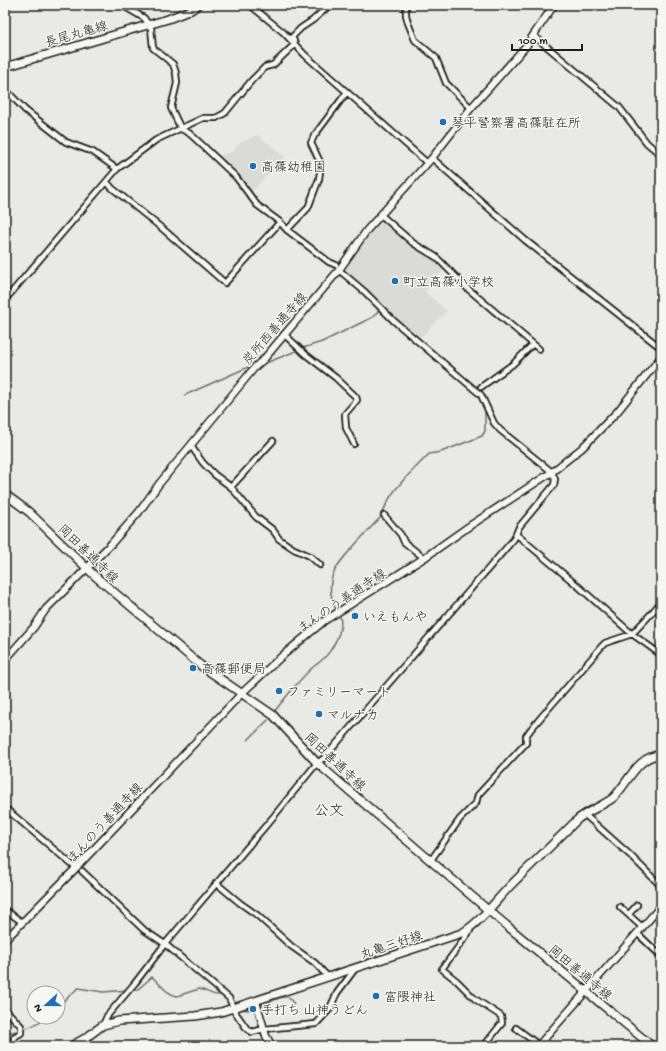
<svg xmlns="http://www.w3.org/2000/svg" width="666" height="1051" font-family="'Gochi Hand','Klee One',sans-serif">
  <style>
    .built { fill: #dadad6 }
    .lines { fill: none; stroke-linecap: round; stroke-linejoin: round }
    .stream { stroke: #6d6d6c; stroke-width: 1.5 }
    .street-casing { stroke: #1c1c1c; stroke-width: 8 }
    .secondary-casing { stroke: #1c1c1c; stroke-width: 9 }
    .primary-casing { stroke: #1c1c1c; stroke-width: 10 }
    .street { stroke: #f6f6f2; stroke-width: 4.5 }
    .secondary { stroke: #f6f6f2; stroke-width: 6 }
    .primary { stroke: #f6f6f2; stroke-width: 7 }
    .poi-dot { fill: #1f6fb2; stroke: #f6f6f2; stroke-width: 1.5 }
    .labels { text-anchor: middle; stroke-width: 3; stroke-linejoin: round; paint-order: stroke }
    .street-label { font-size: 13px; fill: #1c1c1c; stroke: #f6f6f2 }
    .poi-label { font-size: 13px; fill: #1c1c1c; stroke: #f6f6f2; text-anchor: start }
    .quarter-label { font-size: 15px; fill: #1c1c1c; stroke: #f6f6f2 }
  </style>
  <rect width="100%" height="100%" fill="#e9e9e5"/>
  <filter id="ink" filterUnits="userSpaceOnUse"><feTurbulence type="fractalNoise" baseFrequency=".025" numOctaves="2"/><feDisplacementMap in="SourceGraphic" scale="8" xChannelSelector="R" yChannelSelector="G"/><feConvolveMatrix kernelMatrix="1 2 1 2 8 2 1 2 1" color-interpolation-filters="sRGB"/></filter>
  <g filter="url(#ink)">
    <path class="built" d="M 257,135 L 285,157 L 250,193 L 233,169 L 217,156 L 232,152 L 240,143 Z
      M 382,217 L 413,245 L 435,259 L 444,269 L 425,292 L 447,311 L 420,338 L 384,308 L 343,268 Z"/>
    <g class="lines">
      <path class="stream" d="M 364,294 L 390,321
        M 393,317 L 483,393 L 489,407
        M 303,348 L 322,342 L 373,317 L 379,310
        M 266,363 L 296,351
        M 185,395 L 253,365
        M 336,610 C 323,581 334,568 353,547 C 362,537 371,527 381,517 C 384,513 384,508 387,503 C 396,485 413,471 426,457 L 429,454 L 441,452 L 482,436 L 485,431 L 485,411
        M 274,712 C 286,697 298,681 312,668 C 315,665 319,663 322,660 C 332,651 344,630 340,617
        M 248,740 L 268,720
        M 131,990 L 137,990 L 152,977 C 161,984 165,993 177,996 L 199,989 C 207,990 211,996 219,995
        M 58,1006 L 78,988 L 103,992 L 128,990
        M 259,1006 C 270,1004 276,996 288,997 L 294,1004
        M 240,1009 L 248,1010 L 256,1007
        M 5,1033 C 23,1031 32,1027 47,1017"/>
      <defs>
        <path id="street" d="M 122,5 L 144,18 L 151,28 L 153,48 L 173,64 L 176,73 L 177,83 L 171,108 L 181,129 L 189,133 L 200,143 L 236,177 L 257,205 L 280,222 L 287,230 L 329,262 L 336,265
          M 250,5 L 283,32 L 306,56 L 425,161
          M 338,5 L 339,5
          M 406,5 L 406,15 L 408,23 L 415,40 L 436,58 L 446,83 L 471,108
          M 533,35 L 619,107 L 647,143 L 661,155
          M 294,41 L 292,37 L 301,28 L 313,20 L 330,5
          M 5,89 L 25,110 L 66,142 L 93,152 L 117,169
          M 432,158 L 525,240 L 661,348
          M 107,182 L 112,188 L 164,230 L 225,283 L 280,222
          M 381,215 L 413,243 L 436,257 L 467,288 L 539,349
          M 287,230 L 308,208 L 319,179 L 321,164 L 311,143 L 314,136 L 347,92
          M 5,300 L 117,169 L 156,140 L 203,118 L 216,118 L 225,113 L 252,80 L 265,67 L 273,65 L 295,44
          M 284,334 L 305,354 L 336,378 L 356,397 L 357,400 L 345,414 L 346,428 L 354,444
          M 481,387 L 513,364 L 533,344
          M 191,446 L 203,463 L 215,475 L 231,487 L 256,517 L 273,530 L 279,539 L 294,549 L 310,556 L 320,565
          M 231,487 L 273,441
          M 384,515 L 401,535 L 404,542 L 424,558
          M 517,535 L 578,586 L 632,634 L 649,646 L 661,655
          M 5,808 L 76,868
          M 584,814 L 630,855 L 661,886
          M 431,860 L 460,819 L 476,803 L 478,795 L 526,743 L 526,736 L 531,729 L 602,646 L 605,643 L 632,634 L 649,616 L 661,602
          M 82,871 L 144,930 L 165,944 L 229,998 L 235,1012 L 247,1029 L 252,1032 L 264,1029 L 316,1024 L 329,1010 L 337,993 L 355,969
          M 216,883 L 240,903 L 257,915 L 291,946 L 315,963 L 328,977
          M 620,907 L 642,927
          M 5,910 L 22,922
          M 629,914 L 637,905
          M 470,928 L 470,931 L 442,969 L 457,981 L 475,999 L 501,1016 L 502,1023 L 484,1046
          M 637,933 L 661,956
          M 5,1009 L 21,1026 L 21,1033 L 14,1037 L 14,1040 L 16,1046
          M 103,1025 L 107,1016 L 135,983 L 165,944 L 274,816 L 317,763 L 324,758 L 514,539 L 519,527 L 554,485 L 555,479 L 552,472 L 500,430 L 494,423 L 481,395 L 394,321 L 365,292 L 339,270
          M 516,1028 L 540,1046
          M 659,1046 L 661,1043"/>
        <path id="secondary" d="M 5,660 L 34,627 L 46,609 L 111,544 L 139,512 L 159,484 L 255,367 L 264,359 L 339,270 L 367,230 L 432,158 L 471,108 L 526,46 L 554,5
          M 5,940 L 76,868 L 242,693 L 282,656 L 324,621 L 424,558 L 468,527 L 552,472 L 582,448 L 617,412 L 661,357
          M 256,1001 L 266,1036 L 272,1046
          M 538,1046 L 661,906"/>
        <path id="primary" d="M 5,67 L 168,19 L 191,10 L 198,5
          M 5,494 L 29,512 L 95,576 L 200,665 L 273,715 L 317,763 L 488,910 L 652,1046
          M 71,1046 L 87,1037 L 103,1025 L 119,1021 L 195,1016 L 221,1012 L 462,933 C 482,921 496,900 512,884 C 534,862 556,841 578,819 C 588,811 602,806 613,798 C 628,784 637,755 661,755"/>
      </defs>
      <use href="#street" class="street-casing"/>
      <use href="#secondary" class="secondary-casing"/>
      <use href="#primary" class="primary-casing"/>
      <use href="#street" class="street"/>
      <use href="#secondary" class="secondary"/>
      <use href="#primary" class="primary"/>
    </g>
  </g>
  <g class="poi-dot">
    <circle cx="443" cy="122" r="4"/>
    <circle cx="253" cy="166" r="4"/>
    <circle cx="395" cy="281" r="4"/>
    <circle cx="355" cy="616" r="4"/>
    <circle cx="193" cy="668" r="4"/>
    <circle cx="279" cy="691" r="4"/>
    <circle cx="319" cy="714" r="4"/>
    <circle cx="376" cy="996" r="4"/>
    <circle cx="253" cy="1009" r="4"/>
  </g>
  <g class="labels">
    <g class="street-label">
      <text transform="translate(76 33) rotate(-16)" y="5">長尾丸亀線</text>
      <text transform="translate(274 328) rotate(-49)" y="5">炭所西善通寺線</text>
      <text transform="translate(89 553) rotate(44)" y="5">岡田善通寺線</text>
      <text transform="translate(341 600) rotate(-34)" y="5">まんのう善通寺線</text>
      <text transform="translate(336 761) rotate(43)" y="5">岡田善通寺線</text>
      <text transform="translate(104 822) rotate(-47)" y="5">まんのう善通寺線</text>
      <text transform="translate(391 944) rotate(-18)" y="5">丸亀三好線</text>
      <text transform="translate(581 972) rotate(40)" y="5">岡田善通寺線</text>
    </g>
    <g class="poi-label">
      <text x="451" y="127">琴平警察署高篠駐在所</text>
      <text x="261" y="171">高篠幼稚園</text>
      <text x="403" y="286">町立高篠小学校</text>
      <text x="363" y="621">いえもんや</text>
      <text x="201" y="673">高篠郵便局</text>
      <text x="287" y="696">ファミリーマート</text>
      <text x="327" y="719">マルナカ</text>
      <text x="384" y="1001">富隈神社</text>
      <text x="261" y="1014">手打ち 山神うどん</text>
    </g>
    <g class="quarter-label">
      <text x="329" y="815">公文</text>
    </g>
  </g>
  <rect width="666" height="1051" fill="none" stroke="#f6f6f2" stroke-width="20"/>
  <rect x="10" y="10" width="646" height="1031" fill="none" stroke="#1c1c1c" stroke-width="1.5" filter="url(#ink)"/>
  <g transform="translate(46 1005) rotate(249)"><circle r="19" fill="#f6f6f2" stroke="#9f9f9c"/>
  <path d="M0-3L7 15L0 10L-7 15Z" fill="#1f6fb2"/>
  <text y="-6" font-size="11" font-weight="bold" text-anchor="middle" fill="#1c1c1c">N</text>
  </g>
  <path d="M512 44v6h70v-6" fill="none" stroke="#1c1c1c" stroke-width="2"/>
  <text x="518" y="44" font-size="12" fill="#1c1c1c" stroke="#f6f6f2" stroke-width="3" paint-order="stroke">100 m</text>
</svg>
